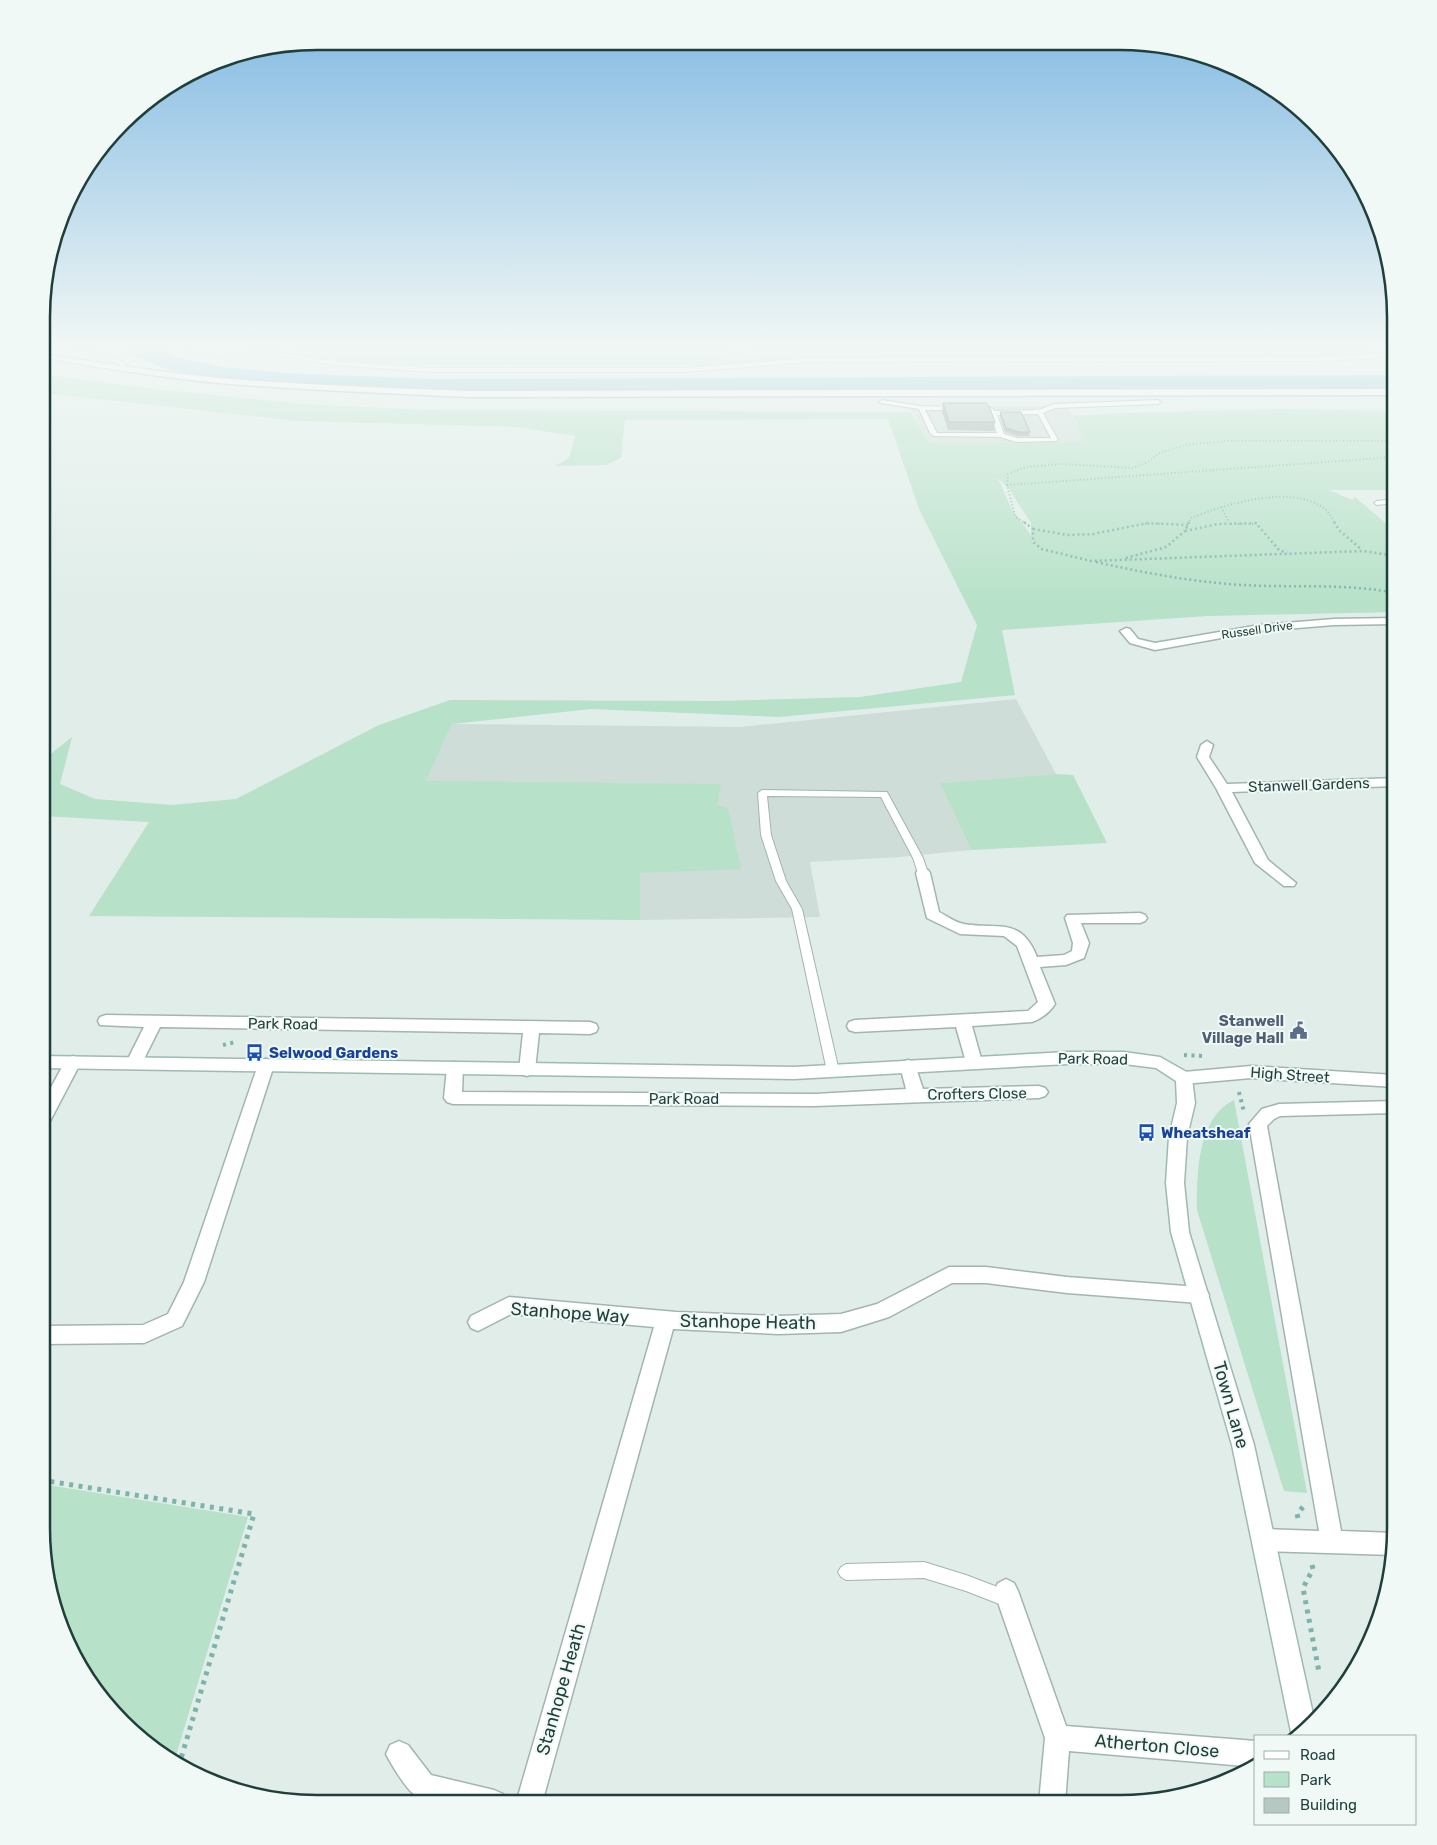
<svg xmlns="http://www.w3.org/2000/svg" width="1437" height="1845" font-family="Rubik,sans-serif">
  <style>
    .built { fill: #ceddd8 }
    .green { fill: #b7e1c8; fill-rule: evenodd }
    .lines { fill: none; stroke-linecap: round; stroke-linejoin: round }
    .river { fill: #82bfd8; fill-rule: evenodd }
    .service-casing { stroke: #a2b5b1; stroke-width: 2 }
    .minor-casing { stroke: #a2b5b1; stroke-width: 3 }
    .tertiary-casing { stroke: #a2b5b1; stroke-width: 3 }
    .secondary-casing { stroke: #9dbab3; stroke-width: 3 }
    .path-far3 { stroke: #7db4aa; stroke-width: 2; stroke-dasharray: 1 2.5; stroke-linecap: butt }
    .path-far2 { stroke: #7db4aa; stroke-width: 2.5; stroke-dasharray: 2 3; stroke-linecap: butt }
    .path-far1 { stroke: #7db4aa; stroke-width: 4; stroke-dasharray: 3 4.5; stroke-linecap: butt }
    .path { stroke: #7db4aa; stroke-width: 5; stroke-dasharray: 4 5.5; stroke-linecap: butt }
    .service { fill: #fff; fill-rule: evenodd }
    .minor { fill: #fff; fill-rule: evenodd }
    .tertiary { fill: #fff; fill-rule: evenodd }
    .secondary { fill: #fff; fill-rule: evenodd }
    .wall { fill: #9caca7 }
    .building { fill: #b5c8c2; stroke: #7f8c88 }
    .labels { text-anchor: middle; stroke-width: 4; stroke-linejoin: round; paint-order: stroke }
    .far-street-label { font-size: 12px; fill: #1f3f3b; stroke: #f1f9f6 }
    .street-label { font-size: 15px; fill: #1f3f3b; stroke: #f1f9f6 }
    .service-label { font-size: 15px; font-weight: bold; fill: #4e5e75; stroke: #f1f9f6; text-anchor: end }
    .transit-label { font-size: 15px; font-weight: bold; fill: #164399; stroke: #f1f9f6; text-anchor: start }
    .near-street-label { font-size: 18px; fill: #1f3f3b; stroke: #f1f9f6 }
    .rim { fill: none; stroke: #1f3f3b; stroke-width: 2.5 }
  </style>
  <rect width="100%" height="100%" fill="#e0ede9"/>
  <path class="built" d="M 932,406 L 1042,406 L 1069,409 L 1084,442 L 930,443 L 911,409 Z
    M 1016,699 L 1056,774 L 940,783 L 971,850 L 900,857 L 810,862 L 820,917 L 640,920 L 640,873 L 426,781 L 452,724 L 740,727 Z"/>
  <path class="green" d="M 274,349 L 737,349 L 720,355 L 732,360 L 765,357 L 744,349 L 1393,349 L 1336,355 L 817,357 L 697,366 L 436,366 L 343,361 Z
    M 43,374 L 145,388 L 304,404 L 425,410 L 911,412 L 930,443 L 1083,442 L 1073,416 L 1119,413 L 1278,409 L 1396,411 L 1396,490 L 1329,490 L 1352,500 L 1355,497 L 1396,532 L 1396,612 L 1207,616 L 1002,630 L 1015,695 L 779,717 L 591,709 L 452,724 L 426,781 L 721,784 L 717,805 L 728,808 L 741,869 L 640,873 L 640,920 L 89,916 L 149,822 L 43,816 L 43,760 L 72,737 L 60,784 L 95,799 L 172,805 L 236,799 L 379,725 L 450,700 L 717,701 L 860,697 L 961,682 L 977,625 L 919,509 L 888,419 L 625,420 L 621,458 L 606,465 L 555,466 L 569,458 L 575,436 L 517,427 L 298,421 L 43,393 ZM 998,478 L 1009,489 L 1031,523 L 1031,535 L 1011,508 Z
    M 1056,774 L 1073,775 L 1107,843 L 971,850 L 940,783 Z
    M 1234,1100 L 1307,1493 L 1284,1491 L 1197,1210 C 1197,1174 1197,1118 1234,1100 Z
    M 41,1484 L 248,1517 L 174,1762 L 164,1757 L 122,1723 L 78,1665 L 51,1599 L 41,1528 Z"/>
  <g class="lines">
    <path class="river" d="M 127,349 L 157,349 L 180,358 L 223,367 L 283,373 L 434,379 L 1396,375 L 1396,389 L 434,393 L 283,387 L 223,381 L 166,369 L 130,354 Z"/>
    <defs>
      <path id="service" d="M 70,349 L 78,349 L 123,361 L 127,369 L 122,370 L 119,363 Z
        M 246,349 L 257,349 L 333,361 L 430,368 L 685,368 L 809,358 L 1316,357 L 1366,355 L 1396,351 L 1396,355 L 1366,359 L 1316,361 L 809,362 L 685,372 L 430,372 L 333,365 Z
        M 882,400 L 921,406 L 957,407 L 957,409 L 955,410 L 925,410 L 937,433 L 997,433 L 990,414 L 986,410 L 977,409 L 977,407 L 990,407 L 995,411 L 1039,410 L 1054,404 L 1158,400 L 1161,402 L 1158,404 L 1055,408 L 1043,413 L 1058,440 L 1057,441 L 1016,442 L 1000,437 L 934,436 L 930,433 L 919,409 L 880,403 L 879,402 ZM 1038,414 L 1051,438 L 1017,438 L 1004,434 L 997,415 Z
        M 1396,499 L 1396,503 L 1377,505 L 1374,503 L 1377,501 Z
        M 762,790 L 887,792 L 923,858 L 928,873 L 923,876 L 918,873 L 913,858 L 881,797 L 767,796 L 771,835 L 786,881 L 802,909 L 839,1071 L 837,1074 L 829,1074 L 827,1071 L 792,909 L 776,881 L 761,835 L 758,793 Z
        M 924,1562 L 966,1575 L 1013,1593 L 1015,1599 L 1013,1605 L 1007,1607 L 966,1591 L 924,1578 L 846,1580 L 841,1577 L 838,1572 L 841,1567 L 846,1564 Z"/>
      <path id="minor" d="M 1396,618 L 1396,624 L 1334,625 L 1260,631 L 1155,650 L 1130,643 L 1120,631 L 1126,628 L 1130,629 L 1138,639 L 1155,643 L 1260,625 L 1334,619 Z
        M 1207,741 L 1213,745 L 1209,757 L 1227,784 L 1396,778 L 1396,786 L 1232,792 L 1268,860 L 1296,883 L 1294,886 L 1284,886 L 1255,863 L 1216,788 L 1197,757 L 1201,745 Z
        M 923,869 L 928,870 L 930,873 L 939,912 C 947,916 956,923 964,924 C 998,930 1021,916 1037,957 L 1064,955 L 1072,951 L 1073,943 L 1065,918 L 1067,915 L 1140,913 L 1145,915 L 1147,918 L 1145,921 L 1140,923 L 1081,923 L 1089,943 L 1084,958 L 1066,965 L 1040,967 L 1055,1004 C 1050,1012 1041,1019 1032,1022 L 972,1026 L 982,1062 L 980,1066 L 974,1068 L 968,1066 L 966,1062 L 956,1027 L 855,1032 L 849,1030 L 847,1026 L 849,1022 L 855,1020 L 1028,1011 L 1038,1002 L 1017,946 L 1004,936 L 960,934 L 927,918 L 916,873 L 918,870 Z
        M 106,1015 L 590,1022 L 596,1024 L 598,1028 L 596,1032 L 590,1034 L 539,1033 L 535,1070 L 533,1074 L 527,1076 L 521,1074 L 519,1070 L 523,1033 L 160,1027 L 140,1067 L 134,1069 L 128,1067 L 126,1063 L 144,1027 L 100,1025 L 98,1021 L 100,1017 Z
        M 73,1056 L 79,1058 L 81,1062 L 48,1125 L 42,1127 L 42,1104 L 67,1058 Z
        M 266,1059 L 272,1061 L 274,1065 L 204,1282 L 182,1326 L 144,1343 L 42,1344 L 42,1326 L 143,1325 L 168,1314 L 184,1282 L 258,1065 L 260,1061 Z
        M 908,1060 L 914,1062 L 923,1089 L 1039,1086 L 1045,1088 L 1048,1092 L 1045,1096 L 1039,1098 L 815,1106 L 453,1104 L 447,1102 L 444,1098 L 447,1068 L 449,1064 L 455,1062 L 461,1064 L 463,1068 L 462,1092 L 815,1094 L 906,1089 L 900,1066 L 902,1062 Z
        M 1251,1066 L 1395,1075 L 1395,1087 L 1251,1078 L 1184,1084 L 1178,1082 L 1176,1078 L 1178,1074 L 1184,1072 Z
        M 1395,1101 L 1395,1113 L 1280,1116 L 1274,1119 L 1267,1126 L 1341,1531 L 1395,1533 L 1393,1555 L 1264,1551 L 1256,1548 L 1253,1540 L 1256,1532 L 1264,1529 L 1319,1531 L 1249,1124 L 1262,1109 L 1279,1104 Z
        M 949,1267 L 986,1267 L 1067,1277 L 1199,1287 L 1206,1289 L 1209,1295 L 1206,1301 L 1199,1303 L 1067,1293 L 986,1283 L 952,1283 L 889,1317 L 841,1332 L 778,1334 L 673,1329 L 542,1803 L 516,1803 L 654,1327 L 511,1314 L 478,1331 L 471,1328 L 468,1322 L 471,1316 L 509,1297 L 676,1312 L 778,1316 L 841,1314 L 877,1304 Z
        M 1006,1579 L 1014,1583 L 1018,1591 L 1066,1726 L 1256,1741 L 1256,1767 L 1069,1751 L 1065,1803 L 1039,1803 L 1045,1738 L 994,1591 L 998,1583 Z
        M 399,1741 L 408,1745 L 431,1775 L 494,1790 L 503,1794 L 507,1803 C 483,1803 435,1809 415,1795 C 406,1789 391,1764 386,1754 L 390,1745 Z"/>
      <path id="tertiary" d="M 44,354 C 102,363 159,372 218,378 C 301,385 385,388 469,391 L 1396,389 L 1396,395 L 469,397 C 385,393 301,390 218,383 C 159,377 102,368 44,358 Z"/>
      <path id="secondary" d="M 1068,1052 L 1124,1052 L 1160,1057 L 1190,1074 L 1192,1078 L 1195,1103 L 1187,1137 L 1184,1183 L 1189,1232 L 1254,1445 L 1315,1723 L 1297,1736 L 1293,1736 L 1291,1732 L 1232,1445 L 1171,1232 L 1166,1183 L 1169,1137 L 1177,1103 L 1176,1081 L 1156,1068 L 1124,1064 L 1068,1064 L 794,1079 L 42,1068 L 42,1056 L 794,1067 Z"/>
    </defs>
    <use href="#service" class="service-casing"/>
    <use href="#minor" class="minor-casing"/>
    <use href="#tertiary" class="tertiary-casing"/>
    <use href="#secondary" class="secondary-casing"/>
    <path class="path-far3" d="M 183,349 L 220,359 L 245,363
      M 1007,485 L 1008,474 L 1026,467 L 1062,464 L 1133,468 L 1148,462 L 1159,453 L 1185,445 L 1228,441 L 1396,441
      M 1221,507 L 1229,522
      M 1026,524 L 1015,516 L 1007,485 L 1396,457
      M 1145,524 L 1161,524
      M 1188,524 L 1191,518 C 1226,504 1290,484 1324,508 C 1329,512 1332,518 1335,524
      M 1231,524 L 1257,524"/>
    <path class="path-far2" d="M 1024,522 L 1033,529 L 1033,542 L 1042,549 L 1091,561 L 1363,551 L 1396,556
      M 1189,522 L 1185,531 L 1218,524 L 1256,523 L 1279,550 L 1287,553
      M 1334,522 L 1339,530 L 1362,550
      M 1033,529 L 1067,535 L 1093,534 L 1148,523 L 1188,525
      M 1126,558 L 1166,547 L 1185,531
      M 1096,562 C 1145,573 1193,582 1243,585 C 1294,588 1345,583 1396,593"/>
    <path class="path-far1" d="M 223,1045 L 236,1042
      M 1184,1055 L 1202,1056
      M 1239,1092 L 1244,1112"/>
    <path class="path" d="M 41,1480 L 254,1514 L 179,1765
      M 1298,1518 L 1297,1514 L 1303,1507
      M 1312,1565 L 1313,1569 L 1303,1588 L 1319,1672"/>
    <use href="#service" class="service"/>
    <use href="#minor" class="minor"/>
    <use href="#tertiary" class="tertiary"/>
    <use href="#secondary" class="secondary"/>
  </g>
  <path class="wall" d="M 943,403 L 995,422 L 994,431 L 948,430 L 942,412 Z
    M 1000,412 L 1030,432 L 1029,436 L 1017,436 L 1005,432 L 1000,417 Z"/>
  <path class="building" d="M 943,403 L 986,403 L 989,406 L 995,422 L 949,422 Z
    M 1000,412 L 1021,412 L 1030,432 L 1018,432 L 1006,428 Z"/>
  <linearGradient id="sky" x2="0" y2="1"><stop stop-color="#7fb8e2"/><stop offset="0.57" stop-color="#f1f7f5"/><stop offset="1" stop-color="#f1f7f5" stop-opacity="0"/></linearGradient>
  <rect width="1437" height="607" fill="url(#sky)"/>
  <defs>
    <symbol id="civic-bare" viewBox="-9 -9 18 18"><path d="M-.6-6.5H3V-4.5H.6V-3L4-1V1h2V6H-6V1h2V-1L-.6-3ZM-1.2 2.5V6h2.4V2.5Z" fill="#5c6f8a" stroke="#f1f9f6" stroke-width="2.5" paint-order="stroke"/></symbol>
    <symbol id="bus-bare" viewBox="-9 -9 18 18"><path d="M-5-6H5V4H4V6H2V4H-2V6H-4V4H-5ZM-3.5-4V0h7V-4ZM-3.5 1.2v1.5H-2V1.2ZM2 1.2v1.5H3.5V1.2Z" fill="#1a4fb4" stroke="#f1f9f6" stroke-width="2.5" paint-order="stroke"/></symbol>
  </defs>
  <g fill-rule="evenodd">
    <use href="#civic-bare" x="1286" y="1018" width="25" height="25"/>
    <use href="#bus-bare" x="242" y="1040" width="25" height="25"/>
    <use href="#bus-bare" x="1134" y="1120" width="25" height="25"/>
  </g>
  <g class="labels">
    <g class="far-street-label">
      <text transform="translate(1257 630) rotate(-8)" y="4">Russell Drive</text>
    </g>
    <g class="street-label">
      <text transform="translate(1309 785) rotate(-2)" y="5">Stanwell Gardens</text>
      <text transform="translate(283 1024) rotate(1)" y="5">Park Road</text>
      <text transform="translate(1093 1059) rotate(1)" y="5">Park Road</text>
      <text transform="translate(1290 1075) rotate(4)" y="5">High Street</text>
      <text transform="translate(977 1094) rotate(-1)" y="5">Crofters Close</text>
      <text x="684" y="1104">Park Road</text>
    </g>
    <g class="service-label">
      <text x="1284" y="1026">Stanwell<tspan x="1284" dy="17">Village Hall</tspan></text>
    </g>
    <g class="transit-label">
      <text x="269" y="1058">Selwood Gardens</text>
      <text x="1161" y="1138">Wheatsheaf</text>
    </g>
    <g class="near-street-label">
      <text transform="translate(570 1313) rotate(4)" y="6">Stanhope Way</text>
      <text transform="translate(748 1322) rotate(1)" y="6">Stanhope Heath</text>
      <text transform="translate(1231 1405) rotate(74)" y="6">Town Lane</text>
      <text transform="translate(561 1689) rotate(-74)" y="6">Stanhope Heath</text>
      <text transform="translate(1157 1746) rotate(5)" y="6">Atherton Close</text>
    </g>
  </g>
  <path d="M0 0H1437V1845H0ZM317 50H1120A267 267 0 0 1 1387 317V1528A267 267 0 0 1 1120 1795H317A267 267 0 0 1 50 1528V317A267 267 0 0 1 317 50Z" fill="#f1f9f6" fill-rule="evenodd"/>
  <path class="rim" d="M317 50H1120A267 267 0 0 1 1387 317V1528A267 267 0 0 1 1120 1795H317A267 267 0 0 1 50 1528V317A267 267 0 0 1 317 50Z"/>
  <rect x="1254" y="1735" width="162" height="90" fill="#f1f9f6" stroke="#9dafab"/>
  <rect x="1264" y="1751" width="25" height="8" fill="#ffffff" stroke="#9dafab"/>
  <text x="1300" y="1760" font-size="15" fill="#1f3f3b">Road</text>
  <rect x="1264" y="1772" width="25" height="15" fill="#b7e1c8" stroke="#9dafab"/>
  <text x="1300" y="1785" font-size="15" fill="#1f3f3b">Park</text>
  <rect x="1264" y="1798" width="25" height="15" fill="#b5c8c2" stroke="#9dafab"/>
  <text x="1300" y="1810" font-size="15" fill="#1f3f3b">Building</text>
</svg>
